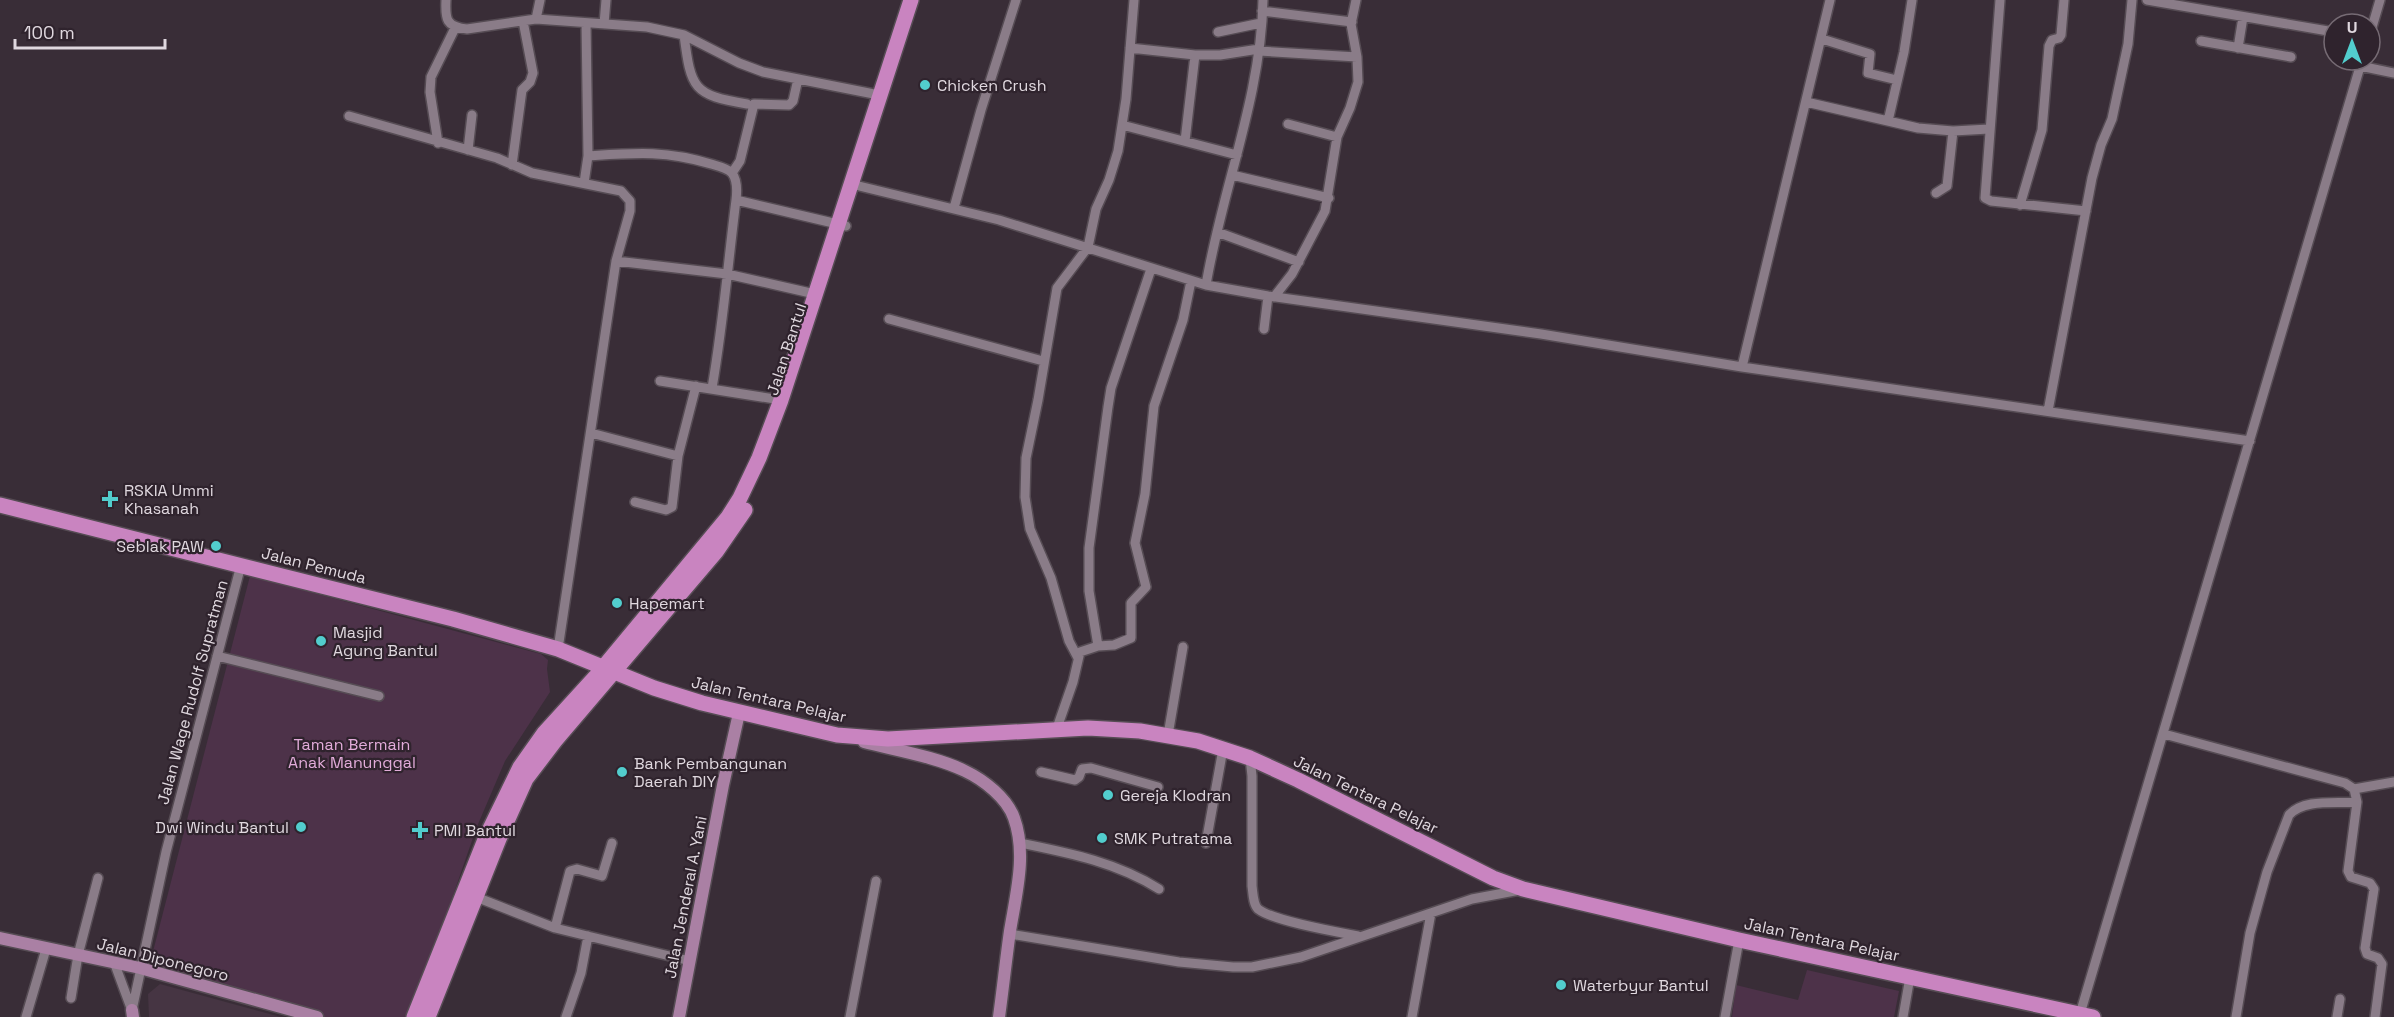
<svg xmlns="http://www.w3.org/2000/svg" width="2394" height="1017" font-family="'Space Grotesk',sans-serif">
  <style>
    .built { fill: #463543 }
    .green { fill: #4d3249 }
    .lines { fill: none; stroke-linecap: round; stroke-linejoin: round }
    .street-casing { stroke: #564c54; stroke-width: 12 }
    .secondary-casing { stroke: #564c54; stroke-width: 15 }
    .primary-casing { stroke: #564c54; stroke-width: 18 }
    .street { stroke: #8a7c88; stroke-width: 9 }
    .secondary { stroke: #aa80a4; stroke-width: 12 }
    .primary { stroke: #c984c0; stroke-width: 15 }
    .poi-dot { fill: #52cdcd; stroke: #2f232d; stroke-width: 2 }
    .labels { text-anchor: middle; stroke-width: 4.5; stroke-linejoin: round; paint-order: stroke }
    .poi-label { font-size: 16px; fill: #e0d8df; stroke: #2f232d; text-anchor: start }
    .street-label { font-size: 16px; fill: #e0d8df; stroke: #2f232d }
    .park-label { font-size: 16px; fill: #e2acda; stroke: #2f232d }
  </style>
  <rect width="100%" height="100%" fill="#392d37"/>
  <path class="built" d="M 160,984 L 281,1017 L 149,1017 L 148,994 Z"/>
  <path class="green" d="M 250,576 L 541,654 L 548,660 L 547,669 L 550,692 L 505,761 L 476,829 L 411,1017 L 320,1017 L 149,967 Z
    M 1807,970 L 1899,991 L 1894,1017 L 1732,1017 L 1736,985 L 1798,1000 Z"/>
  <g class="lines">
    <defs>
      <path id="street" d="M 446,0 C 445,19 446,27 467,29 L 536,19 L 647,27 L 684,35 L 739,63 L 763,72 L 879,95
        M 1912,0 L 1904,52 L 1888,121 L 1918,128 L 1953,131
        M 2000,0 L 1985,198 L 1991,201 L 2086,211
        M 2147,0 L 2334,32
        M 1262,11 L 1352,22
        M 536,19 L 540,0
        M 604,24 L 606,0
        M 1218,32 L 1261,23
        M 2370,34 L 2380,0
        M 684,35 C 691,89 693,95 747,104
        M 1822,39 L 1870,54 L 1868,73 L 1897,80
        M 2201,41 L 2291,57
        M 1130,48 L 1195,55
        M 2238,48 L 2243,17
        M 1259,51 L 1357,57
        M 2360,66 L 2394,73
        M 1806,102 L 1888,121
        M 349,116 L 497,158 L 532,173 L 621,191 L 630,201 L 630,211 L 616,261 L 558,649
        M 1288,124 L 1337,137
        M 1122,125 L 1237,155
        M 1185,141 L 1195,55 L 1220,55 L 1259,49
        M 438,143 L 430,92 L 431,77 L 455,28
        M 468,150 L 472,115
        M 588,156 C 634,153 665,150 711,164 C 718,166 727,168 732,173 C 738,181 737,192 736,200 C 728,263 723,325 712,388
        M 512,165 L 522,90 L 530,82 L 533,73 L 523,21
        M 732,173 L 740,161 L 754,104 L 789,105 L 793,101 L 798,79
        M 1232,175 L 1329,198
        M 584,183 L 588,156 L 586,23
        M 859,186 L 999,220 L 1206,285 L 1268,296 L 1541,334 L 1742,367 L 1830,0
        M 1936,193 L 1947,186 L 1953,131 L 1989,129
        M 736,200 L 846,226
        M 2020,205 L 2042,130 L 2049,46 L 2052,40 L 2059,38 L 2061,35 L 2064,0
        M 954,208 L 981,110 L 1016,0
        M 1217,232 L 1299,262
        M 616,261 L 727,274 L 815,294
        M 1206,285 C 1222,189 1261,98 1263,0
        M 1274,297 L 1292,274 L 1325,211 L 1337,137 L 1350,108 L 1358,82 L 1357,57 L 1351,24 L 1356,0
        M 889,319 L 1043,361
        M 1264,329 L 1268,296
        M 1742,367 L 2250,441
        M 660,381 L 781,400
        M 2048,411 L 2092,178 L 2101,145 L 2112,119 L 2128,44 L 2132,0
        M 591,433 L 678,456
        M 635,502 L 666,510 L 672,507 L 678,456 L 696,386
        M 1098,646 L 1114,645 L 1131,638 L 1131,603 L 1146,587 L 1135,543 L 1145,494 L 1154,406 L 1183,320 L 1191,281
        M 217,656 L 379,696
        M 1078,658 L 1069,641 L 1051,578 L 1030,529 L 1025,497 L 1026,458 L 1038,400 L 1057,288 L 1088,247 L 1096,209 L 1109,180 L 1118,151 L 1126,99 L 1134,0
        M 1057,728 L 1073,682 L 1080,652 L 1098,646 L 1089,591 L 1089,548 L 1108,407 L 1111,388 L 1151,269
        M 2164,734 L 2345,783 L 2354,789 L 2357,802 L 2348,871 L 2351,877 L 2370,883 L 2374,889 L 2365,948 L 2367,954 L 2378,958 L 2382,964 L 2375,1017
        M 1168,735 L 1183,647
        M 1250,758 L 1252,776 L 1252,886 C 1253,893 1253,904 1258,909 C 1273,921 1337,932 1358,936
        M 1041,772 L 1075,780 L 1079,777 L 1082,769 L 1091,768 L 1158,787
        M 2354,789 L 2394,782
        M 1020,843 C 1069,853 1116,862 1159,889
        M 1206,843 L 1223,749
        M 476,897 L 555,928 L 690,961
        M 555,928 L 570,871 L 577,869 L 602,876 L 612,843
        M 1010,934 L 1179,962 L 1233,967 L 1252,967 L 1301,957 L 1472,899 L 1520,890
        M 114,962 L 131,1008
        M 71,998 L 78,955 L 98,878
        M 132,1010 L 166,852 L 241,565
        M 2080,1014 L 2362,60
        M 26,1017 L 46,949
        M 566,1017 L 581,973 L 588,936
        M 850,1017 L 876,881
        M 1412,1017 L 1431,913
        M 1725,1017 L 1739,940
        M 1903,1017 L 1910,977
        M 2236,1017 L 2250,933 L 2267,872 L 2289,815 C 2304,798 2337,804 2357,802
        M 2337,1017 L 2340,999"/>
      <path id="secondary" d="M 864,742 C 895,750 937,757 965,771 C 984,780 1007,798 1014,818 C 1027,854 1016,894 1010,931 C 1006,959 1003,988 999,1017
        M 0,938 L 140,968 L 317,1017
        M 132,1010 L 133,1017
        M 679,1017 L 723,785 L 739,713"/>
      <path id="primary" d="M 0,505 L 453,619 L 558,649 L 654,688 L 702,703 L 837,735 L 888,739 L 1088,728 L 1140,731 L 1198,741 L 1250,758 L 1298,780 L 1493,878 L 1523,889 L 1739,940 L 2093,1017
        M 414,1017 L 486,837 L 520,767 L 544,733 L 596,676 L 728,517 L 740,498 L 759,458 L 781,400 L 911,0
        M 428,1017 L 499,839 L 526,779 L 555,741 L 716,552 L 745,510"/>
    </defs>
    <use href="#street" class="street-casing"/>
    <use href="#secondary" class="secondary-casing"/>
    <use href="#primary" class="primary-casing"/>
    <use href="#street" class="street"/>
    <use href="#secondary" class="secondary"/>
    <use href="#primary" class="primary"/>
  </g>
  <g class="poi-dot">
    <circle cx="925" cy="85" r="6"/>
    <path d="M107 490h6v6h6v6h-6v6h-6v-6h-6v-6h6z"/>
    <circle cx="216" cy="546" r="6"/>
    <circle cx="617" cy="603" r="6"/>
    <circle cx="321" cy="641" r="6"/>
    <circle cx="622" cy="772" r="6"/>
    <circle cx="1108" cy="795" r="6"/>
    <circle cx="301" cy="827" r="6"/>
    <path d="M417 821h6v6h6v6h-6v6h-6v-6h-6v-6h6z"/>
    <circle cx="1102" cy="838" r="6"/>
    <circle cx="1561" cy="985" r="6"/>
  </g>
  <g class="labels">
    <g class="poi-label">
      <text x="937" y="91">Chicken Crush</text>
      <text x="124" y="496">RSKIA Ummi<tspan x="124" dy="18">Khasanah</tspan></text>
      <text x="204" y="552" text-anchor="end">Seblak PAW</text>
      <text x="629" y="609">Hapemart</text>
      <text x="333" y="638">Masjid<tspan x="333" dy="18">Agung Bantul</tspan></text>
      <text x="634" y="769">Bank Pembangunan<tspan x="634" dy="18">Daerah DIY</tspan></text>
      <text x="1120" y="801">Gereja Klodran</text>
      <text x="289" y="833" text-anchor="end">Dwi Windu Bantul</text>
      <text x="434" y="836">PMI Bantul</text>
      <text x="1114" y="844">SMK Putratama</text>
      <text x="1573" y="991">Waterbyur Bantul</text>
    </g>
    <g class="street-label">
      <text transform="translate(786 349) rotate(-72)" y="6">Jalan Bantul</text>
      <text transform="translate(314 565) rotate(14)" y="6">Jalan Pemuda</text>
      <text transform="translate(192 692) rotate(-75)" y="6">Jalan Wage Rudolf Supratman</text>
      <text transform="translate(769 699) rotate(13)" y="6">Jalan Tentara Pelajar</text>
      <text transform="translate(1366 794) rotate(26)" y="6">Jalan Tentara Pelajar</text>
      <text transform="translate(685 897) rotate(-79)" y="6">Jalan Jenderal A. Yani</text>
      <text transform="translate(1822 939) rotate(12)" y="6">Jalan Tentara Pelajar</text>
      <text transform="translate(163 959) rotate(14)" y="6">Jalan Diponegoro</text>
    </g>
    <g class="park-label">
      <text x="352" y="750">Taman Bermain<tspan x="352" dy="18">Anak Manunggal</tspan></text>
    </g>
  </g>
  <g transform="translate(2352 42)"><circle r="28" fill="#2f232d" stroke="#766b74" stroke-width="1.5"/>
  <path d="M0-4.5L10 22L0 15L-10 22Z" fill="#52cdcd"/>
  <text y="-9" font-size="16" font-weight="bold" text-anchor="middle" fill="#e0d8df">U</text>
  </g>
  <path d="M15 39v9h150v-9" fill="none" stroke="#e0d8df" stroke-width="3"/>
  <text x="24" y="39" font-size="18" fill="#e0d8df" stroke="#2f232d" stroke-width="4.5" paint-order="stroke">100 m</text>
</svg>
